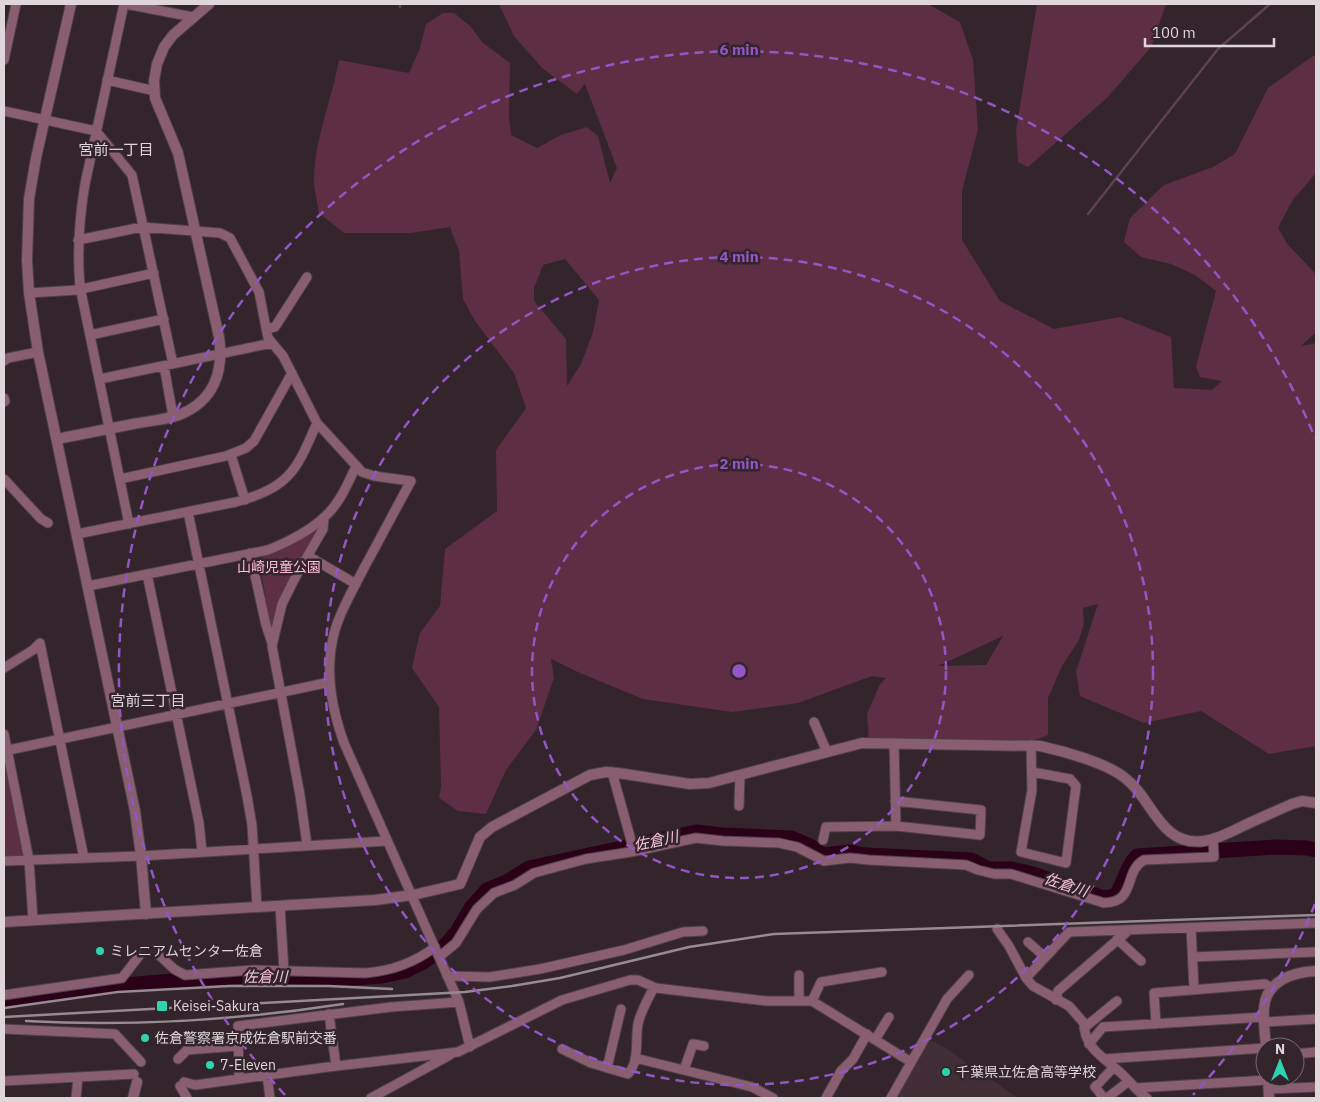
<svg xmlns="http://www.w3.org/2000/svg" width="1320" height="1102" font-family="'IBM Plex Sans','Noto Sans JP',sans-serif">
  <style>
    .built { fill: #422e37 }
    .green { fill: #5e2e45; fill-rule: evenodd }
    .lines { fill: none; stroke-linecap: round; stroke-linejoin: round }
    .stream { stroke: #604152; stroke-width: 2.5 }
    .river { stroke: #2a0117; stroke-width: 15 }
    .minor-casing { stroke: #4f4147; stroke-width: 11 }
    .tertiary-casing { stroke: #4f4147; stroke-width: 12 }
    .minor { stroke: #895e71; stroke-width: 9 }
    .tertiary { stroke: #895e71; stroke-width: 10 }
    .rail { stroke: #968b90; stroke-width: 2.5 }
    .ring { fill: none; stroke: #9456c6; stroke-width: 2.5; stroke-dasharray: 9 6 }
    .poi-dot { fill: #2ed4ab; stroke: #33252b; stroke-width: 2 }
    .labels { text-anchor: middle; stroke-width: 5; stroke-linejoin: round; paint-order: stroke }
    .park-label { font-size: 14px; fill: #ffbcda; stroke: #33252b }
    .poi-label { font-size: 14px; fill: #dfd6da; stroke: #33252b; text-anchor: start }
    .neighbourhood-label { font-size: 15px; fill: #dfd6da; stroke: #33252b }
    .water-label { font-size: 15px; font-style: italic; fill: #f7c5da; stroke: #33252b }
    .centre { fill: #9456c6; stroke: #33252b; stroke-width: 2.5 }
    .ring-label { font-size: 15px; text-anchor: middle; font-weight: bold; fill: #9456c6; stroke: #33252b; stroke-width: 5; stroke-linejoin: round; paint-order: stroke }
  </style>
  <rect width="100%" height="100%" fill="#33252b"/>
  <path class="built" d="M 927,1039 L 944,1047 L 1018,1098 L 897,1098 Z"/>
  <path class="green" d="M 499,4 L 928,4 L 960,22 L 973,60 L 978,130 L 962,190 L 962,240 L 1000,301 L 1054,329 L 1120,317 L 1171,337 L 1174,388 L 1212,390 L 1222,381 L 1200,377 L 1196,366 L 1216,291 L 1195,275 L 1171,264 L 1141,257 L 1124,242 L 1130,218 L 1164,185 L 1213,167 L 1235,154 L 1268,88 L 1313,56 L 1316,56 L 1316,173 L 1292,201 L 1278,228 L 1288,245 L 1314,272 L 1316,278 L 1316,332 L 1301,346 L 1316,343 L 1316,746 L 1269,754 L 1201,711 L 1144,723 L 1080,696 L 1076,672 L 1098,604 L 1083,608 L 1084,623 L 1079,640 L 1062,666 L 1048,698 L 1048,735 L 1020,746 L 869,744 L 867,714 L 880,684 L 886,678 L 872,676 L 798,703 L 732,712 L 643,699 L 580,673 L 551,659 L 554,678 L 536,730 L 506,770 L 486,814 L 458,811 L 439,798 L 441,787 L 439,707 L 412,668 L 420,633 L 440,606 L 445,549 L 497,511 L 496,450 L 526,408 L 514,373 L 475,321 L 463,299 L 459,251 L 450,227 L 411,233 L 344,233 L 319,213 C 318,202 313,189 314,178 C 315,137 332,100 339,60 L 409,73 L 420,48 L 426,24 L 443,13 L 454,13 L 471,27 L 482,42 L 510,63 L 509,116 L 511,135 L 537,148 L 561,135 L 587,127 L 598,136 L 610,183 L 617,168 L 585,84 L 577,94 L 542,68 L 514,36 ZM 565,259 L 599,300 L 593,332 L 581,364 L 567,386 L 566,339 L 534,301 L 534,288 L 543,265 ZM 1003,636 L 986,665 L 938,666 Z
    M 1037,4 L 1166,4 L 1151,47 L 1108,97 L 1028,167 L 1018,162 L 1016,130 Z
    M 318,528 L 320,529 L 274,624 L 271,627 L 258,555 L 295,543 Z
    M 4,756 L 5,757 L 24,854 L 20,859 L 4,860 Z"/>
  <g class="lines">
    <path class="stream" d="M 400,7 L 400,4
      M 1088,214 L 1218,49 L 1270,4"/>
    <path class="river" d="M 4,1001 L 125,985 L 184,980 L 248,976 L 353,978 L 382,976 L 405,971 L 423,962 L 443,948 L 457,932 L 471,908 L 487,890 L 507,882 L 529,868 L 696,832 L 722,835 L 791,838 L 810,846 L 823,855 L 850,852 L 865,855 L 971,860 L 988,869 L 1012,869 L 1033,874 L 1104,898 L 1115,896 C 1125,884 1125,868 1137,856 L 1275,847 L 1307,848 L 1316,850"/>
    <defs>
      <path id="minor" d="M 124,4 L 85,184 C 79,219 77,252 80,287 L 129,524
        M 126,4 L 193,17
        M 4,60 L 16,4
        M 107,80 L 155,91
        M 4,111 L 96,131 L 132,175 L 173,364
        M 78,240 L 142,227 L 220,233 L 230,238 L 259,292 L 268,338 L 283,356 L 317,423 L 362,472 L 374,476 L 411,481 C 395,510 380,539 364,568 C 354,588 341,609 335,630 C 324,668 331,707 344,743 L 459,1002 L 470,1047
        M 29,293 L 77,290 L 154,273
        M 266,329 L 275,327 L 307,277
        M 90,335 L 164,319
        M 4,361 L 8,358 L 38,352
        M 164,366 L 173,416
        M 100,379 L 272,343
        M 4,398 L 5,401 L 4,402
        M 231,455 L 245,500
        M 4,479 L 41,519 L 48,523
        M 120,479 L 226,456 L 246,448 L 254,441 L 292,373
        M 188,512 L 247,796 L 252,825 L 257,907
        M 77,534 L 236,502 C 290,487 296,471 317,423
        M 250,553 L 266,625 L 272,643
        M 308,556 L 356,584
        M 147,574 L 199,823 L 202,851
        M 88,586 L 268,550 C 293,540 323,525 338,501 C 345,491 350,478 356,467
        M 4,668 L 33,650 L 40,643 L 84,858
        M 814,722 L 827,752
        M 4,734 L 29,860 L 33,920
        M 1031,745 L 1032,790 L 1021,852 L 1066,863 L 1076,786 L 1070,779 L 1032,772
        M 4,751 L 330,682
        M 612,772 L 634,851
        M 895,801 L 981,810 L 980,835 L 896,826
        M 739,806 L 740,775
        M 823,840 L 826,827 L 896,826 L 894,743
        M 307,845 L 300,795 L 272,646 L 282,604 L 296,576 L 323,529 L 324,518
        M 4,861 L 141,856 L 387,841
        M 280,906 L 284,971
        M 1191,928 L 1194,989
        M 997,929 L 1009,946 L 1026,978 L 1033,986 L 1069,1006 L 1084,1023 C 1084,1049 1105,1058 1122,1074 C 1131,1082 1137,1092 1147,1098
        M 1117,939 L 1141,961
        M 1028,942 L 1045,957
        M 159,955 L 174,969 L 185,975 L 253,970 L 365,973 C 391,971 414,963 435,947
        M 439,957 L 456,943 L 477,909 L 494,893 L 515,885 L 534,873 L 586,859 L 631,852 L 696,838 L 723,841 L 779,843 L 797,847 L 824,861 L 850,858 L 869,860 L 966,865 L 978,870 L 994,874 L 1011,874 L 1104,903 C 1137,902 1123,872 1144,860 L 1214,857 L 1213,839
        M 1193,957 L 1316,952
        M 799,975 L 799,1001
        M 447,976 L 490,977 L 540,969 L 624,950 L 683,932 L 703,931
        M 1026,978 L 1069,932 L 1316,923
        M 4,995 L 122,978 L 139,956
        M 1056,1000 L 1058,991 L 1129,930
        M 812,1001 L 821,982 L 882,972
        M 329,1014 L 336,1066
        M 1265,1022 L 1316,1019
        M 1156,1024 L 1154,993 L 1265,984 L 1271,988
        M 1084,1028 L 1117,1001
        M 4,1029 L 115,1034 L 141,1062
        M 875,1040 L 889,1017
        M 1089,1044 L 1103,1027 L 1264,1017
        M 562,1049 L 591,1063 L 628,1074 C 640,1061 635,1040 638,1024 C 640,1013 649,997 654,987
        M 1295,1054 L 1316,1052
        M 635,1058 L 752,1087 L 773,1098
        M 178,1059 L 187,1050 L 237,1046
        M 1104,1059 L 1265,1048
        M 607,1068 L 621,1009
        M 684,1070 L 693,1044 L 704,1046
        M 267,1075 L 270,1098
        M 239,1079 L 238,1026 L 391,1007 L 459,1002
        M 4,1081 L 134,1074
        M 184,1082 L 195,1085 L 328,1067 L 458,1052 L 562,1000 L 630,980 L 638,980 L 656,988 L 766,1001 L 812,1001 L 911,1062
        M 180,1086 L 187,1098
        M 1135,1088 L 1268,1080
        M 1269,1089 L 1316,1087
        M 76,1098 L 78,1077
        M 371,1098 L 450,1055
        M 826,1098 L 841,1071 L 853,1059 L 867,1034
        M 891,1098 L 947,999 L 969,975
        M 1104,1098 L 1095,1087 L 1114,1067
        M 1107,1098 L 1129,1081"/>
      <path id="tertiary" d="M 71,4 L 36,158 L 29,199 L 27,260 L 29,293 L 38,352 L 135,811 L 141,856 L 146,914
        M 57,439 C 83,434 108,429 133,424 C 148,421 165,420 179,415 C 214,401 224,372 219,337 L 178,153 L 155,98 L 154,81 L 157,64 L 164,47 L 173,35 L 209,4
        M 4,922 L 375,900 L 413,895 L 460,884 L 480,837 L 492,827 L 590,775 L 606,772 L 618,773 L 690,784 L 709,783 L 862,743 L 1040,746 C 1063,751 1107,763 1125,778 C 1153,799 1160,847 1204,841 C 1218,839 1231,832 1243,826 C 1260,818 1276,811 1292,804 L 1302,801 L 1316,803
        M 1266,1047 C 1265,1034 1263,1020 1264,1008 C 1266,981 1293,972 1316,971
        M 1268,1077 L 1269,1098
        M 133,1098 L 137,1082"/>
    </defs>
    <use href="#minor" class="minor-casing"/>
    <use href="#tertiary" class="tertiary-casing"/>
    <use href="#minor" class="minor"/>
    <use href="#tertiary" class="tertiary"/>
    <path class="rail" d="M 4,1008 L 118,992 L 229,986 L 328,986 L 392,989
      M 4,1017 L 465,992 L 512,986 L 560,978 L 689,947 L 774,934 L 1316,915
      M 26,1021 C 132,1027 238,1020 343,1004"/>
  </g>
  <g class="ring">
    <circle cx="739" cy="671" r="207"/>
    <circle cx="739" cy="671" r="414"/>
    <path d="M1315 904A621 621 0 0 1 1193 1095M285 1095A621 621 0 1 1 1315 438"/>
  </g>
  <g class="poi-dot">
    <circle cx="100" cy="951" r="5"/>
    <rect x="156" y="1000" width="12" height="12" rx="2.5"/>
    <circle cx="145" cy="1038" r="5"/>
    <circle cx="210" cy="1065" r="5"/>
    <circle cx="946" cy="1072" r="5"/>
  </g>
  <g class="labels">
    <g class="park-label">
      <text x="279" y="572">山崎児童公園</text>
    </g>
    <g class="poi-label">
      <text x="110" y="956">ミレニアムセンター佐倉</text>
      <text x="173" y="1011">Keisei-Sakura</text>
      <text x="155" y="1043">佐倉警察署京成佐倉駅前交番</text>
      <text x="220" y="1070">7-Eleven</text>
      <text x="956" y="1077">千葉県立佐倉高等学校</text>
    </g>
    <g class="neighbourhood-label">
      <text x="116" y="155">宮前一丁目</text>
      <text x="148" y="706">宮前三丁目</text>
    </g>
    <g class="water-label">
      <text transform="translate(656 841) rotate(-12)" y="5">佐倉川</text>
      <text transform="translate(1066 885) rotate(18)" y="5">佐倉川</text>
      <text x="265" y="982">佐倉川</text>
    </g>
  </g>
  <circle cx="739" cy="671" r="8" class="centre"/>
  <g class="ring-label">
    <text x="739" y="55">6 min</text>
    <text x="739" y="262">4 min</text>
    <text x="739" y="469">2 min</text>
  </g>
  <rect width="1320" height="1102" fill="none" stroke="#dfd6da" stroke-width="10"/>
  <g transform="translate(1280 1062)"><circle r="24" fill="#33252b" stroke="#786c71"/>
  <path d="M0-4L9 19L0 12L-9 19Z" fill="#2ed4ab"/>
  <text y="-8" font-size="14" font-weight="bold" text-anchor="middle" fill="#dfd6da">N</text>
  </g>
  <path d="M1145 38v8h129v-8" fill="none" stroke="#dfd6da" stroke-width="2.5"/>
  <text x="1152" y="38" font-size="15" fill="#dfd6da" stroke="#33252b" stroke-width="4" paint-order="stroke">100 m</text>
</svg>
